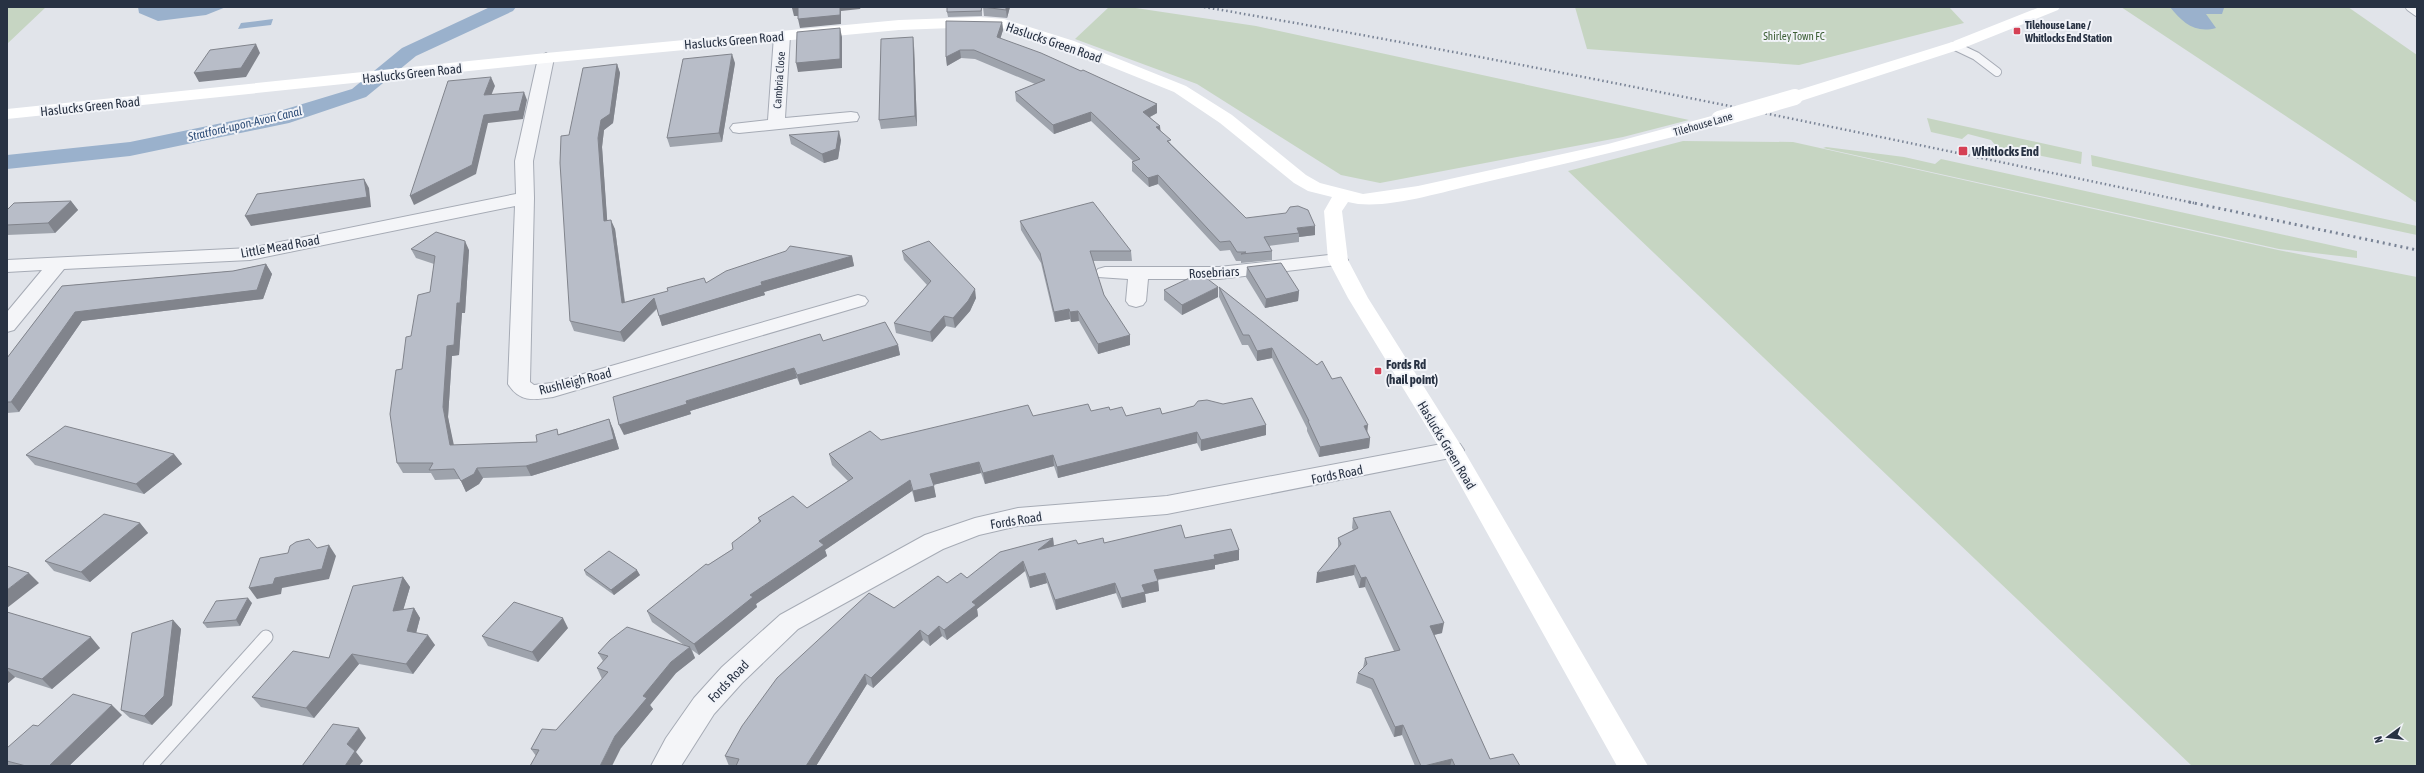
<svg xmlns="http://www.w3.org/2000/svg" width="2424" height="773" font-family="'Asap Condensed',sans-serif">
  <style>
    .green { fill: #c6d5c2 }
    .water { fill: #9ab1cc }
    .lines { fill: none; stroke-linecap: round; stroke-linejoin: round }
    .canal { fill: #9ab1cc; fill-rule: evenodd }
    .lane-far1-casing { stroke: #a6abb5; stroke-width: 10 }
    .lane-casing { stroke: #a6abb5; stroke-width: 15 }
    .street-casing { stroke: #a6abb5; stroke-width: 2 }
    .lane-far1 { stroke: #f4f5f8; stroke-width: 8 }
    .lane { stroke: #f4f5f8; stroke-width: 13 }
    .street { fill: #f4f5f8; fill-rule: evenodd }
    .secondary { fill: #fff; fill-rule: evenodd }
    .rail-far1 { stroke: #798395; stroke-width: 2.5; stroke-dasharray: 1.5 3; stroke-linecap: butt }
    .rail { stroke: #798395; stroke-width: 3; stroke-dasharray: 2 4; stroke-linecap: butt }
    .secondary-bridge { stroke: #fff; stroke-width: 16 }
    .wall { fill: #9ea3ac }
    .shaded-wall { fill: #81848c }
    .building { fill: #b8bdc8; stroke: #81848c }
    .poi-dot { fill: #d54054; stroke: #f1f3f8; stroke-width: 1.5 }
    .labels { text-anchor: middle; stroke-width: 4; stroke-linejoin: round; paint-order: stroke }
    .far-poi-label { font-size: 11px; font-weight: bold; fill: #283243; stroke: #f1f3f8; text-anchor: start }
    .far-park-label { font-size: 11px; fill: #3c5f35; stroke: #f1f3f8 }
    .far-street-label { font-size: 11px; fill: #283243; stroke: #f1f3f8 }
    .far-water-label { font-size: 12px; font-style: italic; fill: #304f79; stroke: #f1f3f8 }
    .street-label { font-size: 13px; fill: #283243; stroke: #f1f3f8 }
    .poi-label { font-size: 13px; font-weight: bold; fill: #283243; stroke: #f1f3f8; text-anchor: start }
  </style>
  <rect width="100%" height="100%" fill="#e1e4ea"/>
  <path class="green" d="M 7,7 L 46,7 L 7,44 Z
    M 1109,7 L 1129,7 L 1256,26 L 1689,120 L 1623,137 L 1380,183 L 1341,175 L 1197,84 L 1075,39 Z
    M 1575,7 L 1949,7 L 1964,23 L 1799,65 L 1587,49 Z
    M 2121,7 L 2348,7 L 2417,55 L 2417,203 Z
    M 1927,118 L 2082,152 L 2081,164 L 1997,147 L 1991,140 L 1968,134 L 1962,139 L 1931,132 Z
    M 1683,141 L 1793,142 L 2278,250 L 2417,277 L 2417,766 L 2192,766 L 1568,171 Z
    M 1826,147 L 1904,157 L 1935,164 L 1941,159 L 2357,251 L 2357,258 L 2279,249 L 1823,148 Z
    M 2091,155 L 2417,226 L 2417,235 L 2092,166 Z"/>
  <path class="water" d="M 138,7 L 226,7 L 206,15 L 158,21 L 139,13 Z
    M 2170,7 L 2224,7 L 2224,8 L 2222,14 L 2206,14 L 2216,28 C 2195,34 2182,22 2170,7 Z
    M 273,19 L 271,25 L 238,29 L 241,23 Z"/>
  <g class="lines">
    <path class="canal" d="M 490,7 L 516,7 L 513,11 L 416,56 L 366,97 L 289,123 L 130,156 L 7,169 L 7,155 L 130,142 L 276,112 L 352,89 L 402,48 Z"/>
    <defs>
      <path id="lane-far1" d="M 2410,7 L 2417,12
        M 1955,46 L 1976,56 L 1997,72"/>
      <path id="lane" d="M 150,766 L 266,637"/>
      <path id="street" d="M 782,31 L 790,36 L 785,118 L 851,112 L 857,113 L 859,117 L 857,121 L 739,133 L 733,132 L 730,128 L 733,124 L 768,120 L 774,36 Z
        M 546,53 L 554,58 L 533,161 L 534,198 L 530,382 L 534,385 L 552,383 L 858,295 L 865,297 L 868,301 L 865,305 L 553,397 C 534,400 520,403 508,384 L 515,206 L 250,260 L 64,269 L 14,330 L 7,332 L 7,312 L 42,270 L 7,272 L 7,260 L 250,248 L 516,194 L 515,161 L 538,58 Z
        M 1338,254 L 1345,256 L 1348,260 L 1345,264 L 1219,279 L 1148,279 L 1146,301 L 1143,305 L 1136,307 L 1129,305 L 1126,301 L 1128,279 L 1098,277 L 1095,273 L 1098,269 L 1105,267 L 1219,267 Z
        M 1452,442 L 1460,444 L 1464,450 L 1460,456 L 1167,514 L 1018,526 L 979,535 L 943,549 L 798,629 L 742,683 L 714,714 L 681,766 L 651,766 L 666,738 L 694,698 L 722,667 L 780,615 L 925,535 L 975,518 L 1018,508 L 1167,496 Z"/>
    </defs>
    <use href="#lane-far1" class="lane-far1-casing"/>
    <use href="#lane" class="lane-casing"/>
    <use href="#street" class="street-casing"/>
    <use href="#lane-far1" class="lane-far1"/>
    <use href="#lane" class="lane"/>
    <use href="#street" class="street"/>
    <path class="secondary" d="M 2040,7 L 2060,7 L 2058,10 L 1961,49 L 1801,101 L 1789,101 L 1787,97 L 1789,93 L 1949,43 Z
      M 979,17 L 1004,19 L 1074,41 L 1186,86 L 1232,115 L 1306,175 L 1320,183 L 1363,194 L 1418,186 L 1608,144 L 1719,114 L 1725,115 L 1728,119 L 1725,123 C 1641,146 1557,166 1473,185 C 1438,193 1381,211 1348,202 L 1342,211 L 1348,260 L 1368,298 L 1460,444 L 1648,766 L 1617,766 L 1442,452 L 1348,298 L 1328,260 L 1324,211 L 1332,197 L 1308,191 L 1294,183 L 1220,123 L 1174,92 L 1062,47 L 1002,28 L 979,27 L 899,30 L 546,63 L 7,119 L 7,109 L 546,53 L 899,20 Z"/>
    <path class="rail-far1" d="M 1204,7 C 1536,64 1865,133 2194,203"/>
    <path class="rail" d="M 2189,202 L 2417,250"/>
    <path class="secondary-bridge" d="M 1719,119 L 1795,97"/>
  </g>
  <path class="wall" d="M 982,7 L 982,16 L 948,17 L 947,12 Z
    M 983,7 L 1010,7 L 1007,18 L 984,16 Z
    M 1002,22 L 1003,30 L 1000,39 L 1081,71 L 1157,104 L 1157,113 L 1150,117 L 1171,144 L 1246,218 L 1315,235 L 1299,237 L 1299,242 L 1269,246 L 1272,251 L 1272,260 L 1241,263 L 1241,261 L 1236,261 L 1230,250 L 1220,251 L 1158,184 L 1149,187 L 1132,171 L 1132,162 L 1133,161 L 1091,121 L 1054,134 L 1016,101 L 1015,92 L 1035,84 L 975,59 L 961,58 L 947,66 L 946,57 Z
    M 914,46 L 917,126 L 881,129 L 879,120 Z
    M 735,63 L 722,142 L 670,147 L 667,138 Z
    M 617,64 L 620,73 L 613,123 L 604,130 L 602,147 L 607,220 L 615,229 L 625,302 L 706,283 L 852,256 L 854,266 L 764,292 L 765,295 L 662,326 L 657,309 L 624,342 L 574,331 L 570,321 L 569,135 Z
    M 789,135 L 841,140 L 838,159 L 824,163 L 791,144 Z
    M 71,201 L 78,210 L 55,233 L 7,235 L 7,210 Z
    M 1020,221 L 1131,251 L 1132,261 L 1093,261 L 1104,295 L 1130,345 L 1098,354 L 1079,321 L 1071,322 L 1070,319 L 1055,322 L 1041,263 L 1021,230 Z
    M 411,249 L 469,250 L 465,313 L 462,313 L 459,355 L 452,356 L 448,417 L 453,445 L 537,442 L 559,434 L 609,419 L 613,429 L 619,449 L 531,476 L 483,478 L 479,484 L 466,492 L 460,479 L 435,480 L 431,473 L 403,473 L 397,463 L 402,369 L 411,336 L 430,292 L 434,264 L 416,258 Z
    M 902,251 L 976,298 L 970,311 L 955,328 L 946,326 L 932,342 L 896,333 L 894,323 L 927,285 L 904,260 Z
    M 266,264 L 272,274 L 263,299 L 82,321 L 19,412 L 7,413 L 7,358 L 62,286 L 233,271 Z
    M 1247,267 L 1299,291 L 1298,301 L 1265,308 L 1246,277 Z
    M 1219,287 L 1332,379 L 1368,433 L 1370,438 L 1369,448 L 1319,457 L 1307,431 L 1307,428 L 1272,358 L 1257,361 L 1248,345 L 1242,345 L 1219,297 Z
    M 1164,290 L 1218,297 L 1182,315 L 1164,300 Z
    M 823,341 L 898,345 L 900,355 L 800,385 L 797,378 L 690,411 L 691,414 L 624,435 Z
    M 1110,410 L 1126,416 L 1162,414 L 1266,425 L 1266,435 L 1201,451 L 1197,443 L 1058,478 L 1054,466 L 985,484 L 981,473 L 933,485 L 936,497 L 915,502 L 912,491 L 825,550 L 827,556 L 756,604 L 757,607 L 699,655 L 692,650 L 695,658 L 676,673 L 650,705 L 653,709 L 621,748 L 536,756 L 531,749 L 556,730 L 602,679 L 597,668 L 603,661 L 598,653 L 684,645 L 652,622 L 647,611 L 708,565 L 733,549 L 759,522 L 758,518 L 807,508 L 848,481 L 832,465 L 829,454 L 881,440 L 1033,416 L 1091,411 Z
    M 174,454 L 182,464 L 144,494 L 35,465 L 26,455 Z
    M 1353,518 L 1442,633 L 1434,635 L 1490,759 L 1520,766 L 1415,766 L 1402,735 L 1394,737 L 1371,689 L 1356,683 L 1358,673 L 1363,668 L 1365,658 L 1394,651 L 1365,587 L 1359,588 L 1354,575 L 1316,583 L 1338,548 L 1338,538 L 1353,530 L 1352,528 Z
    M 140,523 L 148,533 L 90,582 L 54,571 L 45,561 Z
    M 1053,538 L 1054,546 L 1185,538 L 1239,550 L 1239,560 L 1215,565 L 1215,569 L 1158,580 L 1159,591 L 1145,594 L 1146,602 L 1122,608 L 1116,593 L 1056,610 L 1047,583 L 1030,588 L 1025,571 L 977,609 L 978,616 L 947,640 L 942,636 L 930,646 L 923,640 L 873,688 L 867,684 L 816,766 L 729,766 L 725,756 L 894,608 L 947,583 L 967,578 Z
    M 584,570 L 640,575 L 614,595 L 586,575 Z
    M 403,577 L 410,587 L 403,610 L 414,608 L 420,618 L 416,633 L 435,645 L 413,674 L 359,664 L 314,718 L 261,707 L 252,697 L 329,658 Z
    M 252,603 L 240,626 L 207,628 L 203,623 Z
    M 7,612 L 100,648 L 52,689 L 15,677 L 7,684 Z
    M 173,620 L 181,629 L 172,705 L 152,725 L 130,718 L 121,710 Z
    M 568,628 L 538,662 L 488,646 L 482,636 Z
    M 122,715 L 69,766 L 7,766 L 7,748 Z"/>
  <path class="shaded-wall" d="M 798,7 L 800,16 L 794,16 L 792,8 Z
    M 840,7 L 861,7 L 860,9 L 841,11 L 841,24 L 800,28 L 798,19 Z
    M 1006,7 L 1010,7 L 1007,18 L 1006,10 Z
    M 1002,22 L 1003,30 L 998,46 L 997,37 Z
    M 840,28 L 842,37 L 842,68 L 798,72 L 796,63 Z
    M 913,37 L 914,46 L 917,126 L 915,116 Z
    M 256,44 L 260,53 L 246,77 L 199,82 L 194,73 Z
    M 960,50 L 961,58 L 947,66 L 946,57 Z
    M 732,54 L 735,63 L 722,142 L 719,133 Z
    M 617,64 L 620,73 L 613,123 L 604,130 L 602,147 L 608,231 L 604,221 L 598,138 L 601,120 Z
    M 491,77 L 495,86 L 488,103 L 484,95 Z
    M 524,92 L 527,100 L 523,119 L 488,123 L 476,174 L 414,205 L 410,196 L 484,115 Z
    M 1157,104 L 1157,113 L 1144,120 L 1143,112 Z
    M 1091,112 L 1091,121 L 1054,134 L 1053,125 Z
    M 1160,126 L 1161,135 L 1156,127 Z
    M 839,131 L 841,140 L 838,159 L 824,163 L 822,154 Z
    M 1158,175 L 1158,184 L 1149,187 L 1148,178 Z
    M 364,179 L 369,188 L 371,207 L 251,226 L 245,216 Z
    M 71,201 L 78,210 L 55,233 L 48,223 Z
    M 611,220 L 615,229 L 626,313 L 622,303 Z
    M 1315,226 L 1315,235 L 1299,237 L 1299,233 L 1297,228 Z
    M 465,241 L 469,250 L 465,313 L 462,313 L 459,355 L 452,356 L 448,417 L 456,455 L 450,445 L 443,407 L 447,346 L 457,303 Z
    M 852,256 L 854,266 L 764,292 L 765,295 L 662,326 L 659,316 L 761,282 Z
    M 266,264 L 272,274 L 263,299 L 82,321 L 19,412 L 11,402 L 75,312 Z
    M 1218,287 L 1218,297 L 1182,315 L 1182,305 Z
    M 975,289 L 976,298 L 970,311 L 955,328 L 953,318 Z
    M 1299,291 L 1298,301 L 1265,308 L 1266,299 Z
    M 654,298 L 657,308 L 624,342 L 620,332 Z
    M 1069,309 L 1070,319 L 1055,322 L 1054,312 Z
    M 1078,311 L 1079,321 L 1071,322 L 1070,312 Z
    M 944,316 L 946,326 L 932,342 L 930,332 Z
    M 1130,335 L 1130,345 L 1098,354 L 1098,344 Z
    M 898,345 L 900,355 L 800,385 L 797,375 Z
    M 1272,348 L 1272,358 L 1257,361 L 1257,351 Z
    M 794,368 L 797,378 L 690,411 L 691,414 L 624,435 L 619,425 L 686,401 Z
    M 609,419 L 613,429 L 619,449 L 531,476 L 526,466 Z
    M 1266,425 L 1266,435 L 1201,451 L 1201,440 Z
    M 1368,425 L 1367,435 L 1364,426 Z
    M 1197,432 L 1197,443 L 1058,478 L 1057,467 Z
    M 1370,438 L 1369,448 L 1319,457 L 1320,447 Z
    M 174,454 L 182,464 L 144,494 L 136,484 Z
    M 1053,455 L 1054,466 L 985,484 L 983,473 Z
    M 979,462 L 981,473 L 933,485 L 930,474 Z
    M 477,468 L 483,478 L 479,484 L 466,492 L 461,481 Z
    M 910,480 L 912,491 L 825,550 L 827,556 L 756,604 L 757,607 L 699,655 L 694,644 L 750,595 L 819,541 Z
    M 934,486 L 936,497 L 915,502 L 913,491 Z
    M 140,523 L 148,533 L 90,582 L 81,572 Z
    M 1053,538 L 1054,548 L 1038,550 Z
    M 329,545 L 336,556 L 329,579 L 282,588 L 281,594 L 257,599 L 249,588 L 275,578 Z
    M 1239,550 L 1239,560 L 1215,565 L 1215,569 L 1154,580 L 1154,570 L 1214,555 Z
    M 1023,561 L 1025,571 L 977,609 L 978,616 L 947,640 L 944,630 L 972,602 Z
    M 1355,565 L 1354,575 L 1316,583 L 1317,573 Z
    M 637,570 L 640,575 L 614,595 L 611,590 Z
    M 29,573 L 39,583 L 7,608 L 7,590 Z
    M 1045,573 L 1047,583 L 1030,588 L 1029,577 Z
    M 403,577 L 410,587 L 400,621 L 393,611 Z
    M 1366,577 L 1365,587 L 1359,588 L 1361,578 Z
    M 1158,581 L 1159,591 L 1145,594 L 1146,602 L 1122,608 L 1121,598 L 1142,585 Z
    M 1115,583 L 1116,593 L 1056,610 L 1055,600 Z
    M 248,598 L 252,603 L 240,626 L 236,620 Z
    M 414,608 L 420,618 L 414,641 L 407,631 Z
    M 563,618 L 568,628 L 538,662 L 532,652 Z
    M 173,620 L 181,629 L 172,705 L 152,725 L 144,716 Z
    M 1444,623 L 1442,633 L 1429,636 L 1430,626 Z
    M 939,626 L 942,636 L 930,646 L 928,636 Z
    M 920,630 L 923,640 L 873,688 L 871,678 Z
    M 428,635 L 435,645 L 413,674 L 406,664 Z
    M 91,637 L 100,648 L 52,689 L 42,679 Z
    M 690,647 L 695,658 L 676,673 L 650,705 L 653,709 L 621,748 L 612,766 L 600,766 L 615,736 L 643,696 L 671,662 Z
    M 352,654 L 359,664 L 314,718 L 306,708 Z
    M 7,670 L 15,677 L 7,684 Z
    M 865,674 L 867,684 L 816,766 L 806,766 Z
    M 112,705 L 122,715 L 69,766 L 49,766 Z
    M 1403,725 L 1402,735 L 1394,737 L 1395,727 Z
    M 359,728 L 366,738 L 356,752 L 363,761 L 359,766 L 345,766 L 347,744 Z
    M 1452,759 L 1450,766 L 1424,766 Z"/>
  <path class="building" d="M 792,7 L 840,7 L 840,15 L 798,19 L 798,7 L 792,8 Z
    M 947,7 L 982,7 L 981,11 L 947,12 Z
    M 983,7 L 1006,7 L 1006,10 Z
    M 946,21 L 1002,22 L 997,37 L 1041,53 L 1081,71 L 1083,70 L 1157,104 L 1143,112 L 1160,126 L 1156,127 L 1171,140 L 1167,141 L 1246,218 L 1286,213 L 1290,207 L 1298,206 L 1308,210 L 1315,226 L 1297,228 L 1299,233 L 1264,237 L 1272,251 L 1241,254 L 1246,252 L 1237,252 L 1230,241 L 1220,242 L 1158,175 L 1148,178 L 1132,162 L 1140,159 L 1091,112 L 1053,125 L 1015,92 L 1045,80 L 974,50 L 960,50 L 946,57 Z
    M 840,28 L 840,59 L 796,63 L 797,32 Z
    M 913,37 L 915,116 L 879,120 L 881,39 Z
    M 256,44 L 241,68 L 194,73 L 210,50 Z
    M 732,54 L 719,133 L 667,138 L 683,59 Z
    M 617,64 L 610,114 L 601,120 L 598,138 L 604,221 L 611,220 L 622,303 L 668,291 L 667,288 L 704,278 L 706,283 L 726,271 L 786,251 L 790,246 L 852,256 L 761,282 L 762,285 L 659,316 L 654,298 L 620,332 L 570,321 L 560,163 L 561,136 L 569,135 L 583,68 Z
    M 491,77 L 484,95 L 524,92 L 519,111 L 484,115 L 472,165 L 410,196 L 448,81 Z
    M 839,131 L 836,149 L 822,154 L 789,135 Z
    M 364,179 L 367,197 L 245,216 L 257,194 Z
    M 71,201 L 48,223 L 7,225 L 7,210 L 14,203 Z
    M 1093,202 L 1131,251 L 1090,251 L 1104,295 L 1130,335 L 1098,344 L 1078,311 L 1070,312 L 1069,309 L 1054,312 L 1040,253 L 1020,221 Z
    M 436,232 L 465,241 L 460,303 L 457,303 L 454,345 L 447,346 L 443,407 L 450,445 L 537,442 L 536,435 L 557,429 L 558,435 L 609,419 L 614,439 L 526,466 L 477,468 L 474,474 L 461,481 L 454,469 L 429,470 L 433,463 L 397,463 L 390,414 L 396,370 L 402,369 L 406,337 L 411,336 L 418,295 L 430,292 L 435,256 L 411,249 Z
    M 929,241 L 975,289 L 968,301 L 953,318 L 944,316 L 930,332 L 894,323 L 931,281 L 902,251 Z
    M 1281,263 L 1299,291 L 1266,299 L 1247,267 Z
    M 266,264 L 257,290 L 75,312 L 11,402 L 7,402 L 7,358 L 62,286 L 233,271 Z
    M 1200,273 L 1218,287 L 1182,305 L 1164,290 Z
    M 1219,287 L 1317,365 L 1322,361 L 1332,379 L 1341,377 L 1368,425 L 1364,426 L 1370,438 L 1320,447 L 1308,421 L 1309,421 L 1272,348 L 1257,351 L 1249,335 L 1243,335 Z
    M 885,322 L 898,345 L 797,375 L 794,368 L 686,401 L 687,404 L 619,425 L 613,397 L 820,334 L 823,341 Z
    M 1252,398 L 1266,425 L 1201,440 L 1197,432 L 1057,467 L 1053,455 L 983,473 L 979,462 L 930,474 L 934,486 L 913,491 L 910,480 L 819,541 L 824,545 L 750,595 L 753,597 L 694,644 L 647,611 L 706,564 L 708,565 L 733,549 L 732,543 L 761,521 L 758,518 L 793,496 L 807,508 L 853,478 L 829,454 L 870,431 L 881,440 L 1028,405 L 1033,416 L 1088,404 L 1091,411 L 1109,407 L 1110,410 L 1122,407 L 1126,416 L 1160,408 L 1162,414 L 1194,406 L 1198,401 L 1207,400 L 1223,404 Z
    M 65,426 L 174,454 L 136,484 L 26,455 Z
    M 1390,511 L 1444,623 L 1430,626 L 1490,759 L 1513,754 L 1520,766 L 1455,766 L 1452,759 L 1424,766 L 1421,766 L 1403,725 L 1395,727 L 1373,679 L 1358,673 L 1367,664 L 1365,658 L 1400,650 L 1366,577 L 1361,578 L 1355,565 L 1317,573 L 1341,544 L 1338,538 L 1358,528 L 1353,518 Z
    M 104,514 L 140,523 L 81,572 L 45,561 Z
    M 1181,525 L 1185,538 L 1231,529 L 1239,550 L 1214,555 L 1215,559 L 1154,570 L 1158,581 L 1142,585 L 1145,592 L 1121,598 L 1115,583 L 1055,600 L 1045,573 L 1029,577 L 1023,561 L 972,602 L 976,605 L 944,630 L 939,626 L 928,636 L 920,630 L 871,678 L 865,674 L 806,766 L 736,766 L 739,759 L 725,756 L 742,726 L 777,678 L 869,593 L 894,608 L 938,576 L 947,583 L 961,573 L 967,578 L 1000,552 L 1053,538 L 1038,550 L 1076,540 L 1078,544 L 1103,538 L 1104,543 Z
    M 309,539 L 317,548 L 329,545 L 322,569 L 275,578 L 273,584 L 249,588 L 260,558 L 288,553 L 290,546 L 296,542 Z
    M 609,551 L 637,570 L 611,590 L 584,570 Z
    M 7,566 L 29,573 L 7,590 Z
    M 403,577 L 393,611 L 414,608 L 407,631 L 428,635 L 406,664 L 352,654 L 306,708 L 252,697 L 293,651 L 329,658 L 353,586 Z
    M 248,598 L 236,620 L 203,623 L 216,601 Z
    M 514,602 L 563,618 L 532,652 L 482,636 Z
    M 7,612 L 91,637 L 42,679 L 7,668 Z
    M 173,620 L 164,696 L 144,716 L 121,710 L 132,633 Z
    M 627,627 L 690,647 L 671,662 L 643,696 L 647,698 L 615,736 L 600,766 L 530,766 L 539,750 L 531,749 L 542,729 L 556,730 L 608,672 L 597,668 L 608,656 L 598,653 L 610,640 Z
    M 73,694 L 112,705 L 49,766 L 26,766 L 7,761 L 7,748 L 33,725 L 38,726 Z
    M 333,724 L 359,728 L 347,744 L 355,751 L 345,766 L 302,766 Z"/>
  <g class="poi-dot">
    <rect x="2013" y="27" width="8" height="8" rx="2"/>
    <rect x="1958" y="146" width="10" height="10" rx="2"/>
    <rect x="1374" y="367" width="8" height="8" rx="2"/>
  </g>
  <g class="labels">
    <g class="far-poi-label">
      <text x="2025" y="29">Tilehouse Lane /<tspan x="2025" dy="13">Whitlocks End Station</tspan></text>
    </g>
    <g class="far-park-label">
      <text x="1794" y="40">Shirley Town FC</text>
    </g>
    <g class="far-street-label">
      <text transform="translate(779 80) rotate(-86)" y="4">Cambria Close</text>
      <text transform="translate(1703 124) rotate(-16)" y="4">Tilehouse Lane</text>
    </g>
    <g class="far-water-label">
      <text transform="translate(245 124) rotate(-13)" y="4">Stratford-upon-Avon Canal</text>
    </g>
    <g class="street-label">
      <text transform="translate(734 40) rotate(-5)" y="5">Haslucks Green Road</text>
      <text transform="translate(1054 42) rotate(19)" y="5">Haslucks Green Road</text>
      <text transform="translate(412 73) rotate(-6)" y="5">Haslucks Green Road</text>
      <text transform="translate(90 106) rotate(-6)" y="5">Haslucks Green Road</text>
      <text transform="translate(280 246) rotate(-10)" y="5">Little Mead Road</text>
      <text transform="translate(1214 272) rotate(-3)" y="5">Rosebriars</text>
      <text transform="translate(575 381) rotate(-14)" y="5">Rushleigh Road</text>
      <text transform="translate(1447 445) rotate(59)" y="5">Haslucks Green Road</text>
      <text transform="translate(1337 474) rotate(-11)" y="5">Fords Road</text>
      <text transform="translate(1016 520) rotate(-9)" y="5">Fords Road</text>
      <text transform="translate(728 681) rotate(-46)" y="5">Fords Road</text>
    </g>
    <g class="poi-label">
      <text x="1972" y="156">Whitlocks End</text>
      <text x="1386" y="369">Fords Rd<tspan x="1386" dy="15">(hail point)</tspan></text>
    </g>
  </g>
  <rect width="2424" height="773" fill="none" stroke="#283243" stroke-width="16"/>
  <g transform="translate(2388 737) rotate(255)" stroke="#f1f3f8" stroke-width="3" paint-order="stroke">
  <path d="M0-3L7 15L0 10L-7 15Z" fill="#283243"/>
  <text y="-6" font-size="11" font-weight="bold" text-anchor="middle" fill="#283243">N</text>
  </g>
</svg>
